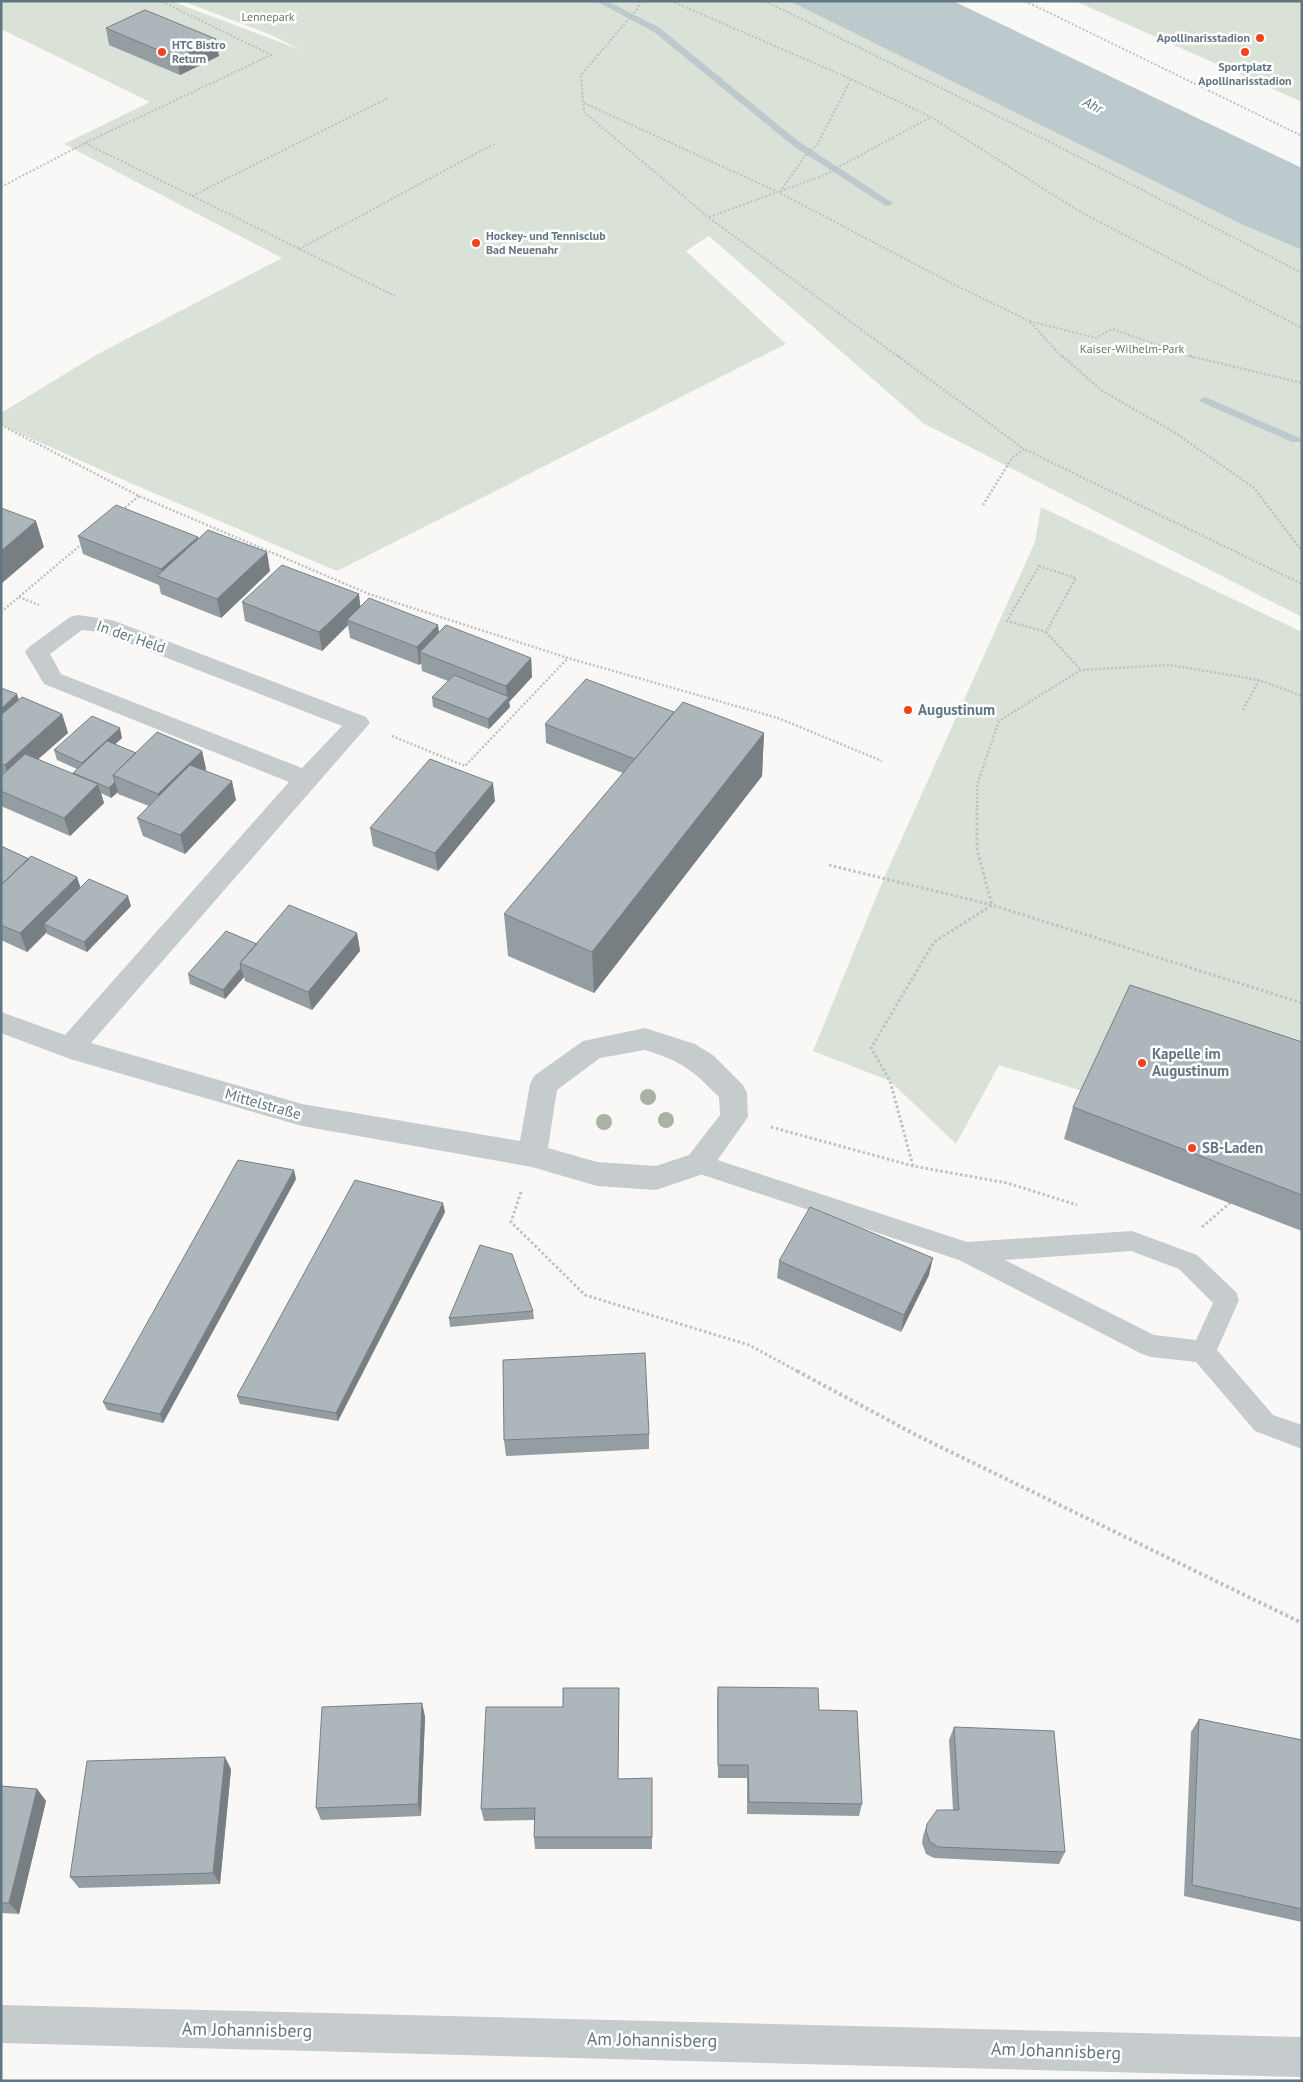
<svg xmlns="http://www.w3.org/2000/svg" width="1303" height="2082" font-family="'PT Sans',sans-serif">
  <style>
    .green { fill: #dae1d6 }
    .water { fill: #bccace }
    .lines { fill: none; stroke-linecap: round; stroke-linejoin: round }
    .stream { fill: #bccace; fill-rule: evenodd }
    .path-far3 { stroke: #bfc2c4; stroke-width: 2; stroke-dasharray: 2 2; stroke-linecap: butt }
    .path-far2 { stroke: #bfc2c4; stroke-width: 2.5; stroke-dasharray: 2 2; stroke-linecap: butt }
    .path-far1 { stroke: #bfc2c4; stroke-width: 3; stroke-dasharray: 2.5 2.5; stroke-linecap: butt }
    .path { stroke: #bfc2c4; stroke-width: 4; stroke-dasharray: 3 3; stroke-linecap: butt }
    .lane { fill: #c6cbce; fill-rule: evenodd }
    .street { fill: #c6cbce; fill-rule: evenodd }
    .tree { fill: #a8b3a4 }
    .wall { fill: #949da1 }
    .shaded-wall { fill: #787f83 }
    .building { fill: #acb6bb; stroke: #787f83 }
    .poi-dot { fill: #f2441c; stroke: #fff; stroke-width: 2 }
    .labels { text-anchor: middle; stroke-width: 5; stroke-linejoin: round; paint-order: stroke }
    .far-park-label { font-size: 12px; fill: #667a60; stroke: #fff }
    .far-poi-label { font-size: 12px; font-weight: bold; fill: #617683; stroke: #fff; text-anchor: start }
    .far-water-label { font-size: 14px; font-style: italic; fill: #5c767d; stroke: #fff }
    .street-label { font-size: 15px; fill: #617683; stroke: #fff }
    .poi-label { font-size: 15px; font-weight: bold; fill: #617683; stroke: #fff; text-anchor: start }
    .near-street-label { font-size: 18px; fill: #617683; stroke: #fff }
  </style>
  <rect width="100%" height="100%" fill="#f9f8f6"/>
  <path class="green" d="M 1,1 L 171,1 L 299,49 L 269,34 L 182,1 L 789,1 L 1241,224 L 1302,250 L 1302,617 L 923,423 L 709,236 L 686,251 L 786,344 L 337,571 L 135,485 L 1,425 L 1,413 L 96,355 L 282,258 L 64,144 L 150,102 L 1,29 Z
    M 1075,1 L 1302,1 L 1302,102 Z
    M 1041,507 L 1302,632 L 1302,1080 L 1086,1092 L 999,1065 L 956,1144 L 890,1081 L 813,1051 L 884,878 L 1035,542 Z"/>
  <path class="water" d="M 789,1 L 953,1 L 1302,168 L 1302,250 L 1241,224 Z"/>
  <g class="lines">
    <path class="stream" d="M 596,1 L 607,1 L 660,28 L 798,141 L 894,204 L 886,206 L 792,145 L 654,32 Z
      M 1205,397 L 1300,438 L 1302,440 L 1300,442 L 1292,442 L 1201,402 L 1199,400 Z"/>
    <path class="path-far3" d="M 640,1 L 638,8 L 581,75 L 584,112 L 708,217 L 900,358
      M 671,1 L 851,79 L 931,117 L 1077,210 L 1302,328
      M 765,1 L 1050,142 L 1302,273
      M 1025,1 L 1302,136
      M 584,103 L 780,193 L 951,283 L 1029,321 L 1096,338 L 1112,329 L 1195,358
      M 85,143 L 397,297
      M 1,187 L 85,143 L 271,55 L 161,1
      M 780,192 L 804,157 L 817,145 L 851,79
      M 192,196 L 388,98
      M 709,217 L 822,176 L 931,117
      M 299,249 L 494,144
      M 1030,322 L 1063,358"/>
    <path class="path-far2" d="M 898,356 L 1024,449
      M 1062,356 L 1101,390 L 1174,432 L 1254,488 L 1302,551
      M 1190,356 L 1302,383
      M 1,425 L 139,496 L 369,594 L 568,658 L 778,718 L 882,761
      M 983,505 L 1012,458 L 1024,449 L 1302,584
      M 122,510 L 139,496
      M 1039,566 L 1076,578 L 1046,632 L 1007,621 Z
      M 19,597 L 39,605
      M 1,612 L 83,543
      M 1046,632 L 1081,670
      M 1243,710 L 1259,680
      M 392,736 L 465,766 L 568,658
      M 977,807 L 977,785 L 999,721 L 1081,670 L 1170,665 L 1259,680 L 1302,696"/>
    <path class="path-far1" d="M 829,865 L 992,905 L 1302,1003
      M 771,1127 L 913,1166 L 1007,1183 L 1077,1205
      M 913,1166 L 890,1081 L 871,1048 L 934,942 L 992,905 L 977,849 L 977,806
      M 521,1192 L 511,1222 L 585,1295 L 749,1345 L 799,1372
      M 1202,1227 L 1230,1203"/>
    <path class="path" d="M 797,1371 L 918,1436 L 1302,1623"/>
    <path class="lane" d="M 699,1154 L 967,1242 L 1132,1231 L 1197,1255 L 1236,1292 L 1239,1300 L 1217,1350 L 1273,1415 L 1302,1425 L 1302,1449 L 1255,1431 L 1196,1362 L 1151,1357 L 1142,1354 L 959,1260 L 691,1171 L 687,1164 L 691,1157 ZM 1131,1251 L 1179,1269 L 1213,1303 L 1196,1340 L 1154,1335 L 1005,1260 Z"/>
    <path class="street" d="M 78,615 L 112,620 L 366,717 L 370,723 L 91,1043 L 302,1104 L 520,1141 L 530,1084 L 534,1076 L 583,1041 L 645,1028 L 695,1044 L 714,1056 L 743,1085 L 747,1093 L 748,1117 L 709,1172 L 656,1190 L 597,1186 L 532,1167 L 302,1126 L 70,1059 L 1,1033 L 1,1012 L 65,1035 L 289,782 L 44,684 L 25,652 L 29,647 L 70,617 ZM 82,630 L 100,632 L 342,726 L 302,768 L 61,674 L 50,654 ZM 645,1050 C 683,1062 691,1069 719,1097 L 720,1115 L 689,1155 L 656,1166 L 597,1162 L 548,1148 L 557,1090 L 600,1058 Z
      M 1,2005 L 1302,2037 L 1302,2077 L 1,2043 Z"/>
  </g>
  <g class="tree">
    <circle cx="648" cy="1097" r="8"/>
    <circle cx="666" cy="1120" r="8"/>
    <circle cx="604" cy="1122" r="8"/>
  </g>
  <path class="wall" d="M 106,28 L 219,56 L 180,75 L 109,45 Z
    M 78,536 L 270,571 L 221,618 L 161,594 L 159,585 L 83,554 Z
    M 242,602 L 361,607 L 438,625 L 439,633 L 531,658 L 532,677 L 509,702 L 510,707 L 489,729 L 433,707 L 432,697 L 448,681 L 422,671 L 421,663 L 419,665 L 350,638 L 348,625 L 322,651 L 245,621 Z
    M 1,688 L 19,699 L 62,714 L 68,733 L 38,759 L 73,774 L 73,773 L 77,769 L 57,760 L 54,750 L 122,738 L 115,744 L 136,753 L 202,751 L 206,769 L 205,770 L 236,800 L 185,854 L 143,836 L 137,818 L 149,806 L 118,794 L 118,792 L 111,798 L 101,793 L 104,803 L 70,836 L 1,806 Z
    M 674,712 L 764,733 L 762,776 L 594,993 L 508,956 L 504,914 L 623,773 L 546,743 L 545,724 Z
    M 495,801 L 438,871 L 373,846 L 370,828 Z
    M 1,846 L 29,859 L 77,877 L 80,887 L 131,906 L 87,952 L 47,934 L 47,932 L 27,952 L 1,940 Z
    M 357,933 L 360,951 L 312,1010 L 245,981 L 244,977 L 225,999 L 190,984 L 188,974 L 257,944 Z
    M 1302,1042 L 1302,1231 L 1064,1139 L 1073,1107 Z
    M 296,1179 L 163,1423 L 107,1410 L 103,1402 Z
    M 445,1212 L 338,1421 L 240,1404 L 237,1396 Z
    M 779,1261 L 929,1275 L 901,1332 L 777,1278 Z
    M 533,1311 L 534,1319 L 450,1327 L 449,1318 Z
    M 649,1434 L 649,1449 L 506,1456 L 504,1440 Z
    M 718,1687 L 819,1710 L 862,1804 L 859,1816 L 747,1814 L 747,1778 L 718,1778 L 717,1700 Z
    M 619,1688 L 618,1779 L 652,1778 L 652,1849 L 535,1849 L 534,1837 L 534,1820 L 484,1821 L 481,1809 L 563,1707 Z
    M 422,1703 L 425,1717 L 421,1816 L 321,1820 L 316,1808 Z
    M 1199,1719 L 1302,1740 L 1302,1922 L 1184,1896 L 1191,1732 Z
    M 954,1727 L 1065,1852 L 1059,1864 L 934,1858 L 926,1854 L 922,1843 L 923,1836 L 927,1824 L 953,1810 L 949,1740 Z
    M 231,1769 L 220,1884 L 79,1888 L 70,1877 Z
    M 1,1786 L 37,1789 L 46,1801 L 19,1914 L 1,1913 Z"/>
  <path class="shaded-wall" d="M 216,39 L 219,56 L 180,75 L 177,58 Z
    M 36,521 L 44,547 L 1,584 L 1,551 Z
    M 198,537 L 202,555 L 163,578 L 161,569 Z
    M 267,552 L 270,571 L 221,618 L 217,599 Z
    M 359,594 L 361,612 L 347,620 L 348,625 L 322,651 L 319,632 Z
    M 438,625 L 440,643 L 420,652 L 421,663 L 419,665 L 417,647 Z
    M 531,658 L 532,677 L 509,702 L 510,707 L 489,729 L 488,719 L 507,699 L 506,686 Z
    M 17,694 L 20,704 L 1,721 L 1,709 Z
    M 62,714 L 68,733 L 11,783 L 5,765 Z
    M 120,728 L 122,738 L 85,772 L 82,763 Z
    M 764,733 L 762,776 L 594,993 L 592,952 Z
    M 202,751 L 206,769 L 163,812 L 158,794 Z
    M 232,781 L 236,800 L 185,854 L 180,835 Z
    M 115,782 L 118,792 L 111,798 L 109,788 Z
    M 493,783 L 495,801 L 438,871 L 435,853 Z
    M 98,784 L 104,803 L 70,836 L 64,818 Z
    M 77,877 L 83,895 L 44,924 L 47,932 L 27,952 L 20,933 Z
    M 128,896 L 131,906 L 87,952 L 84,942 Z
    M 357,933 L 360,951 L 312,1010 L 308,992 Z
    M 241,968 L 244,977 L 225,999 L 223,990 Z
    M 294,1170 L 296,1179 L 163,1423 L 160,1414 Z
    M 443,1203 L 445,1212 L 338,1421 L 336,1413 Z
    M 933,1258 L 929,1275 L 901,1332 L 904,1315 Z
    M 422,1703 L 425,1717 L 421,1816 L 418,1804 Z
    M 225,1757 L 231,1769 L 220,1884 L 213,1873 Z
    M 37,1789 L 46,1801 L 19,1914 L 9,1903 Z"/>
  <path class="building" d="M 145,10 L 216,39 L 177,58 L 106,28 Z
    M 116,505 L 198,537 L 161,569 L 78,536 Z
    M 1,508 L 36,521 L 1,551 Z
    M 208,530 L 267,552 L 217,599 L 157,576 Z
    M 282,565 L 359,594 L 319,632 L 242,602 Z
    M 369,598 L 438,625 L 417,647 L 347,620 Z
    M 446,625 L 531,658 L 506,686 L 420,652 Z
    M 454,675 L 509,697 L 488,719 L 432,697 Z
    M 586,679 L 674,712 L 635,759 L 545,724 Z
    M 1,688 L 17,694 L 1,709 Z
    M 22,697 L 62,714 L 5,765 L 1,763 L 1,715 Z
    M 683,702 L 764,733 L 592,952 L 504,914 Z
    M 92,716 L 120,728 L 82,763 L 54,750 Z
    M 157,732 L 202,751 L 158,794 L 113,775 Z
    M 107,741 L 136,753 L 113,775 L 115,782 L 109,788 L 73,773 Z
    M 25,754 L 98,784 L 64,818 L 1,791 L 1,776 Z
    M 430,759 L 493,783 L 435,853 L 370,828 Z
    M 190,765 L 232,781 L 180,835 L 137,818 Z
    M 1,846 L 29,859 L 1,885 Z
    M 31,856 L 77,877 L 20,933 L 1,925 L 1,885 Z
    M 89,879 L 128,896 L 84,942 L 44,924 Z
    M 289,905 L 357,933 L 308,992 L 240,963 Z
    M 226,931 L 257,944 L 240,963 L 241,968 L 223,990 L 188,974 Z
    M 1130,985 L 1302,1042 L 1302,1195 L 1073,1107 Z
    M 238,1160 L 294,1170 L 160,1414 L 103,1402 Z
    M 355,1180 L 443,1203 L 336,1413 L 237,1396 Z
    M 810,1207 L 933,1258 L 904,1315 L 779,1261 Z
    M 480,1245 L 512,1254 L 533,1311 L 449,1318 Z
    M 645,1353 L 649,1434 L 504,1440 L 503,1360 Z
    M 718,1687 L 818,1688 L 819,1710 L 857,1711 L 862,1804 L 749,1802 L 748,1765 L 718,1765 Z
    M 563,1688 L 619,1688 L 618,1779 L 652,1778 L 652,1837 L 534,1837 L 535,1808 L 481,1809 L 486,1707 L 563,1707 Z
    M 422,1703 L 418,1804 L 316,1808 L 322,1707 Z
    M 1199,1719 L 1302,1740 L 1302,1909 L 1192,1885 Z
    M 954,1727 L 1054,1731 L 1065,1852 L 938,1847 L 930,1842 L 926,1831 L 927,1824 L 937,1810 L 959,1810 Z
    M 225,1757 L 213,1873 L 70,1877 L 87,1761 Z
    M 1,1786 L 37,1789 L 9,1903 L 1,1903 Z"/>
  <g class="poi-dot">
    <circle cx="1260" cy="38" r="5"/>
    <circle cx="162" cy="52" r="5"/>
    <circle cx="1245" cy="52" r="5"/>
    <circle cx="476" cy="243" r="5"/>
    <circle cx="908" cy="710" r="5"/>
    <circle cx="1142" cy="1063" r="5"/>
    <circle cx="1192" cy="1148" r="5"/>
  </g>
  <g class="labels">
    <g class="far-park-label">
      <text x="268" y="21">Lennepark</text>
      <text x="1132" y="353">Kaiser-Wilhelm-Park</text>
    </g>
    <g class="far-poi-label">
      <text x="1250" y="42" text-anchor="end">Apollinarisstadion</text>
      <text x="172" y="49">HTC Bistro<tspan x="172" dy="14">Return</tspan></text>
      <text x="1245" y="71" text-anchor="middle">Sportplatz<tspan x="1245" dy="14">Apollinarisstadion</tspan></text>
      <text x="486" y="240">Hockey- und Tennisclub<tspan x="486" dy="14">Bad Neuenahr</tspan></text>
    </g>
    <g class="far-water-label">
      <text transform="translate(1093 105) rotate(27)" y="5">Ahr</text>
    </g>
    <g class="street-label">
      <text transform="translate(131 637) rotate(19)" y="5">In der Held</text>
      <text transform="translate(263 1104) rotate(16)" y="5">Mittelstraße</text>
    </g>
    <g class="poi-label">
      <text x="918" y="715">Augustinum</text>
      <text x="1152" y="1059">Kapelle im<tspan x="1152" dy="17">Augustinum</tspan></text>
      <text x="1202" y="1153">SB-Laden</text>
    </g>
    <g class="near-street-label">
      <text transform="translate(247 2030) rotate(1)" y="6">Am Johannisberg</text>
      <text transform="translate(652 2040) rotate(1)" y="6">Am Johannisberg</text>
      <text transform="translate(1056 2051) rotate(2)" y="6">Am Johannisberg</text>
    </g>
  </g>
  <rect width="1303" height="2082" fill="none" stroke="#617683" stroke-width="5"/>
</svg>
